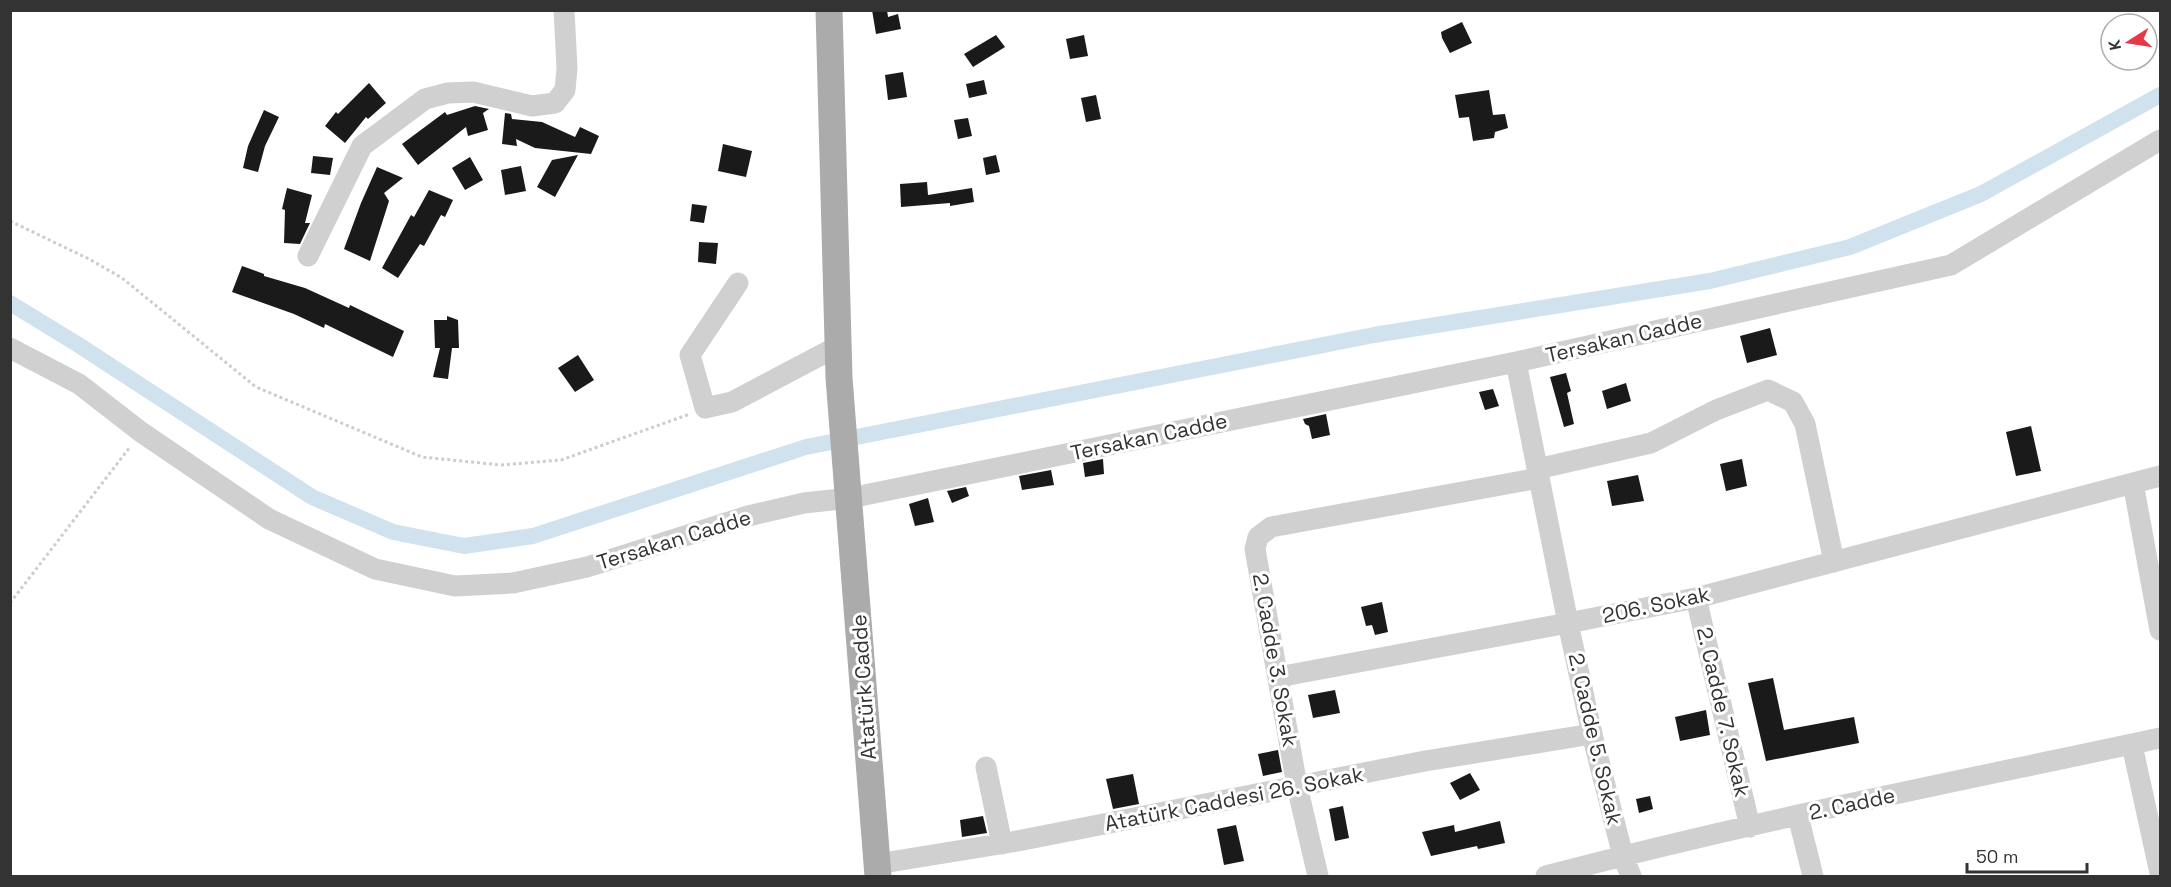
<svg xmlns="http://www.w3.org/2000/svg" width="2171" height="887" font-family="'Space Grotesk',sans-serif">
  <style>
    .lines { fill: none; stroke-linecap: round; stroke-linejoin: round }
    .canal { stroke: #cfe2ee; stroke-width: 16 }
    .building { fill: #1a1a1a }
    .path { stroke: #cdcdcd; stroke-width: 3; stroke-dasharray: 3 3; stroke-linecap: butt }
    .minor { stroke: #d0d0d0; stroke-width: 21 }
    .major { stroke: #ababab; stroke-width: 27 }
    .labels { text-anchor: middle; stroke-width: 6; stroke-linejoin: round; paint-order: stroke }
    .street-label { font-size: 21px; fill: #333; stroke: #fff }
  </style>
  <rect width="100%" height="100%" fill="#fff"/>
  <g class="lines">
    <path class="canal" d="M 10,303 L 77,344 L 312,497 L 393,532 L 464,546 L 533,536 L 806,447 L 1374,335 L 1710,281 L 1850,247 L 1981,194 L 2160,95"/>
  </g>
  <path class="building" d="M 872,10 L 887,10 L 888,17 L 898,14 L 901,29 L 876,34 Z
    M 1462,22 L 1472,43 L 1450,53 L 1442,38 L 1441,32 Z
    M 996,35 L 1005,47 L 973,67 L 964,54 Z
    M 1084,35 L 1088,56 L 1070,59 L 1066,39 Z
    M 903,72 L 907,97 L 888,100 L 885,75 Z
    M 984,80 L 987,94 L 969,98 L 966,84 Z
    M 369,83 L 386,103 L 368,119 L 366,117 L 345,143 L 325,126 L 336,112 L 338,114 Z
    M 1489,90 L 1493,115 L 1505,114 L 1508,128 L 1495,132 L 1494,138 L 1473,141 L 1469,117 L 1459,118 L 1455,95 Z
    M 1096,95 L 1101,119 L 1086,122 L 1081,98 Z
    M 475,106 L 489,109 L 483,113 L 488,130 L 468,136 L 466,127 L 418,165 L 402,144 L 445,112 L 447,115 Z
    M 264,110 L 279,117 L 265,146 L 258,172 L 243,168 L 248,146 Z
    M 505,113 L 511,114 L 512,119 L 542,122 L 575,137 L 580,127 L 599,136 L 591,154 L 535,148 L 516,139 L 517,146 L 502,144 Z
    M 968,118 L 972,136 L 958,139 L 954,120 Z
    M 723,144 L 752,151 L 746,177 L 718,171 Z
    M 578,155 L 555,197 L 537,187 L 552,160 Z
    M 996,155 L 1000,172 L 986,175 L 983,158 Z
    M 313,156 L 333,158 L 330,175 L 311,173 Z
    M 470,157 L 483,180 L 465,190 L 452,168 Z
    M 521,166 L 526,191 L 505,195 L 501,170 Z
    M 377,167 L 403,178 L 384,193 L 389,201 L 370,261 L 344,249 L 361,203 Z
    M 927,182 L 928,195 L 972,188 L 974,202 L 950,206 L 950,203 L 901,207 L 900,184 Z
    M 287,188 L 312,195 L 305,223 L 310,223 L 300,244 L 284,243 L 285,210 L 282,209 Z
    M 429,190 L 453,200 L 445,217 L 441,215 L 424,246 L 420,244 L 398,278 L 382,268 L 411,215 L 414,217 Z
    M 692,204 L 707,206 L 704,223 L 690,221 Z
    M 699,242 L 718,243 L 716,264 L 698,262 Z
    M 242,266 L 264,274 L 264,276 L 305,288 L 349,308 L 350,305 L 404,331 L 393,357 L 325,324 L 324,328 L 294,314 L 232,292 Z
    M 447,316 L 458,320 L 459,348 L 452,348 L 448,379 L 433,377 L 440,348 L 435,348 L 434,320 L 447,320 Z
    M 1770,328 L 1777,355 L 1747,363 L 1740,336 Z
    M 578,355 L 594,380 L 575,392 L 558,368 Z
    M 1566,373 L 1571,391 L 1567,393 L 1574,424 L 1564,427 L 1550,377 Z
    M 1626,383 L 1631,401 L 1607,409 L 1602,391 Z
    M 1493,389 L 1499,406 L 1485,410 L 1479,392 Z
    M 1326,414 L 1330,435 L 1312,439 L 1309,426 L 1305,424 L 1303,419 Z
    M 2031,426 L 2041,471 L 2016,476 L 2006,432 Z
    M 1103,459 L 1104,474 L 1085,477 L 1083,463 Z
    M 1742,459 L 1747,486 L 1726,491 L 1720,464 Z
    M 1051,470 L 1054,485 L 1022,490 L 1019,476 Z
    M 1638,475 L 1644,501 L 1612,506 L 1607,481 Z
    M 966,487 L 969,496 L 952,503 L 947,491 Z
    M 928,498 L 934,522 L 915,526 L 909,504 Z
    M 1382,602 L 1388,632 L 1375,635 L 1372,625 L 1366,626 L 1361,607 Z
    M 1773,678 L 1784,730 L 1854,717 L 1859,743 L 1766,761 L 1748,683 Z
    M 1335,690 L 1340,713 L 1313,718 L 1308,695 Z
    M 1706,710 L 1710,735 L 1680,741 L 1675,717 Z
    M 1278,750 L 1282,772 L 1263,776 L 1258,754 Z
    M 1470,773 L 1480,790 L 1460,800 L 1450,783 Z
    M 1133,774 L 1139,804 L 1113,809 L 1106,779 Z
    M 1650,796 L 1653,809 L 1639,813 L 1636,799 Z
    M 1343,806 L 1349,838 L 1335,841 L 1329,809 Z
    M 983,816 L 987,833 L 962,837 L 960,820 Z
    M 1500,821 L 1505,843 L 1478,849 L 1477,846 L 1431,856 L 1422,832 L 1454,825 L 1455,832 Z
    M 1236,825 L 1244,861 L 1224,865 L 1217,829 Z"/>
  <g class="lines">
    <path class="path" d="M 10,221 L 89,259 L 122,278 L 256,387 L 422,457 L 501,465 L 561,460 L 690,414
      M 10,603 L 130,447"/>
    <path class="minor" d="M 308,256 L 362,146 L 425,99 L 448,93 L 473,92 L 532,106 L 555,103 L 565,90 L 567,68 L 564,10
      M 738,283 L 690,355 L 705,408 L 732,402 L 838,346
      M 10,348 L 79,384 L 141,432 L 269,519 L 375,569 L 455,586 L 513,583 L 587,567 L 748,516 L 804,503 L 850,498 L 1516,362 L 1951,265 L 2160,140
      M 1516,362 L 1568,623 L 1696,598 L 2160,476
      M 1537,469 L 1651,443 L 1716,410 L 1768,390 L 1793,402 L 1805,424 L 1834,562
      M 2133,483 L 2160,630
      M 1696,598 L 1750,827
      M 1278,677 L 1568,623 L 1592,734 L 1623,856 L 1631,876
      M 2132,745 L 2160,873
      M 986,767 L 1002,844
      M 1798,816 L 1813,876
      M 877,864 L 1012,842 L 1425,761 L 1592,734
      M 1318,876 L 1297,786 L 1255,549 L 1258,537 L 1271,527 L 1539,478
      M 1546,876 C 1748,822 1955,782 2160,738"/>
    <path class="major" d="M 829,10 L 839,378 L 878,876"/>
  </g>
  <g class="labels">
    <g class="street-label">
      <text transform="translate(1624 338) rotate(-13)" y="7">Tersakan Cadde</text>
      <text transform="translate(1149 437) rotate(-12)" y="7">Tersakan Cadde</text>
      <text transform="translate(674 540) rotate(-17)" y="7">Tersakan Cadde</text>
      <text transform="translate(1656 605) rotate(-12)" y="7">206. Sokak</text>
      <text transform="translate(1275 660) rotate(80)" y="7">2. Cadde 3. Sokak</text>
      <text transform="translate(864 687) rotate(-94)" y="7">Atatürk Cadde</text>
      <text transform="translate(1723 712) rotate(77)" y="7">2. Cadde 7. Sokak</text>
      <text transform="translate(1595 739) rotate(77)" y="7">2. Cadde 5. Sokak</text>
      <text transform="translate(1234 799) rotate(-11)" y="7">Atatürk Caddesi 26. Sokak</text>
      <text transform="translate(1852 804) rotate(-12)" y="7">2. Cadde</text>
    </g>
  </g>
  <rect width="2171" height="887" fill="none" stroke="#333333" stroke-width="24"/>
  <g transform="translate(2129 42) rotate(258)"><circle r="28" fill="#ffffff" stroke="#adadad" stroke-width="1.5"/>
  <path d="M0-4.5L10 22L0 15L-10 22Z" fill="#e63946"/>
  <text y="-9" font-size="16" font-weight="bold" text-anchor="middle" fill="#333333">K</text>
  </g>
  <path d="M1967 863v9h120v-9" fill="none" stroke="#333333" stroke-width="3"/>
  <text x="1976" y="863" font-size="18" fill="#333333" stroke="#ffffff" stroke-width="4.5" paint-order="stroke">50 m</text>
</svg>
